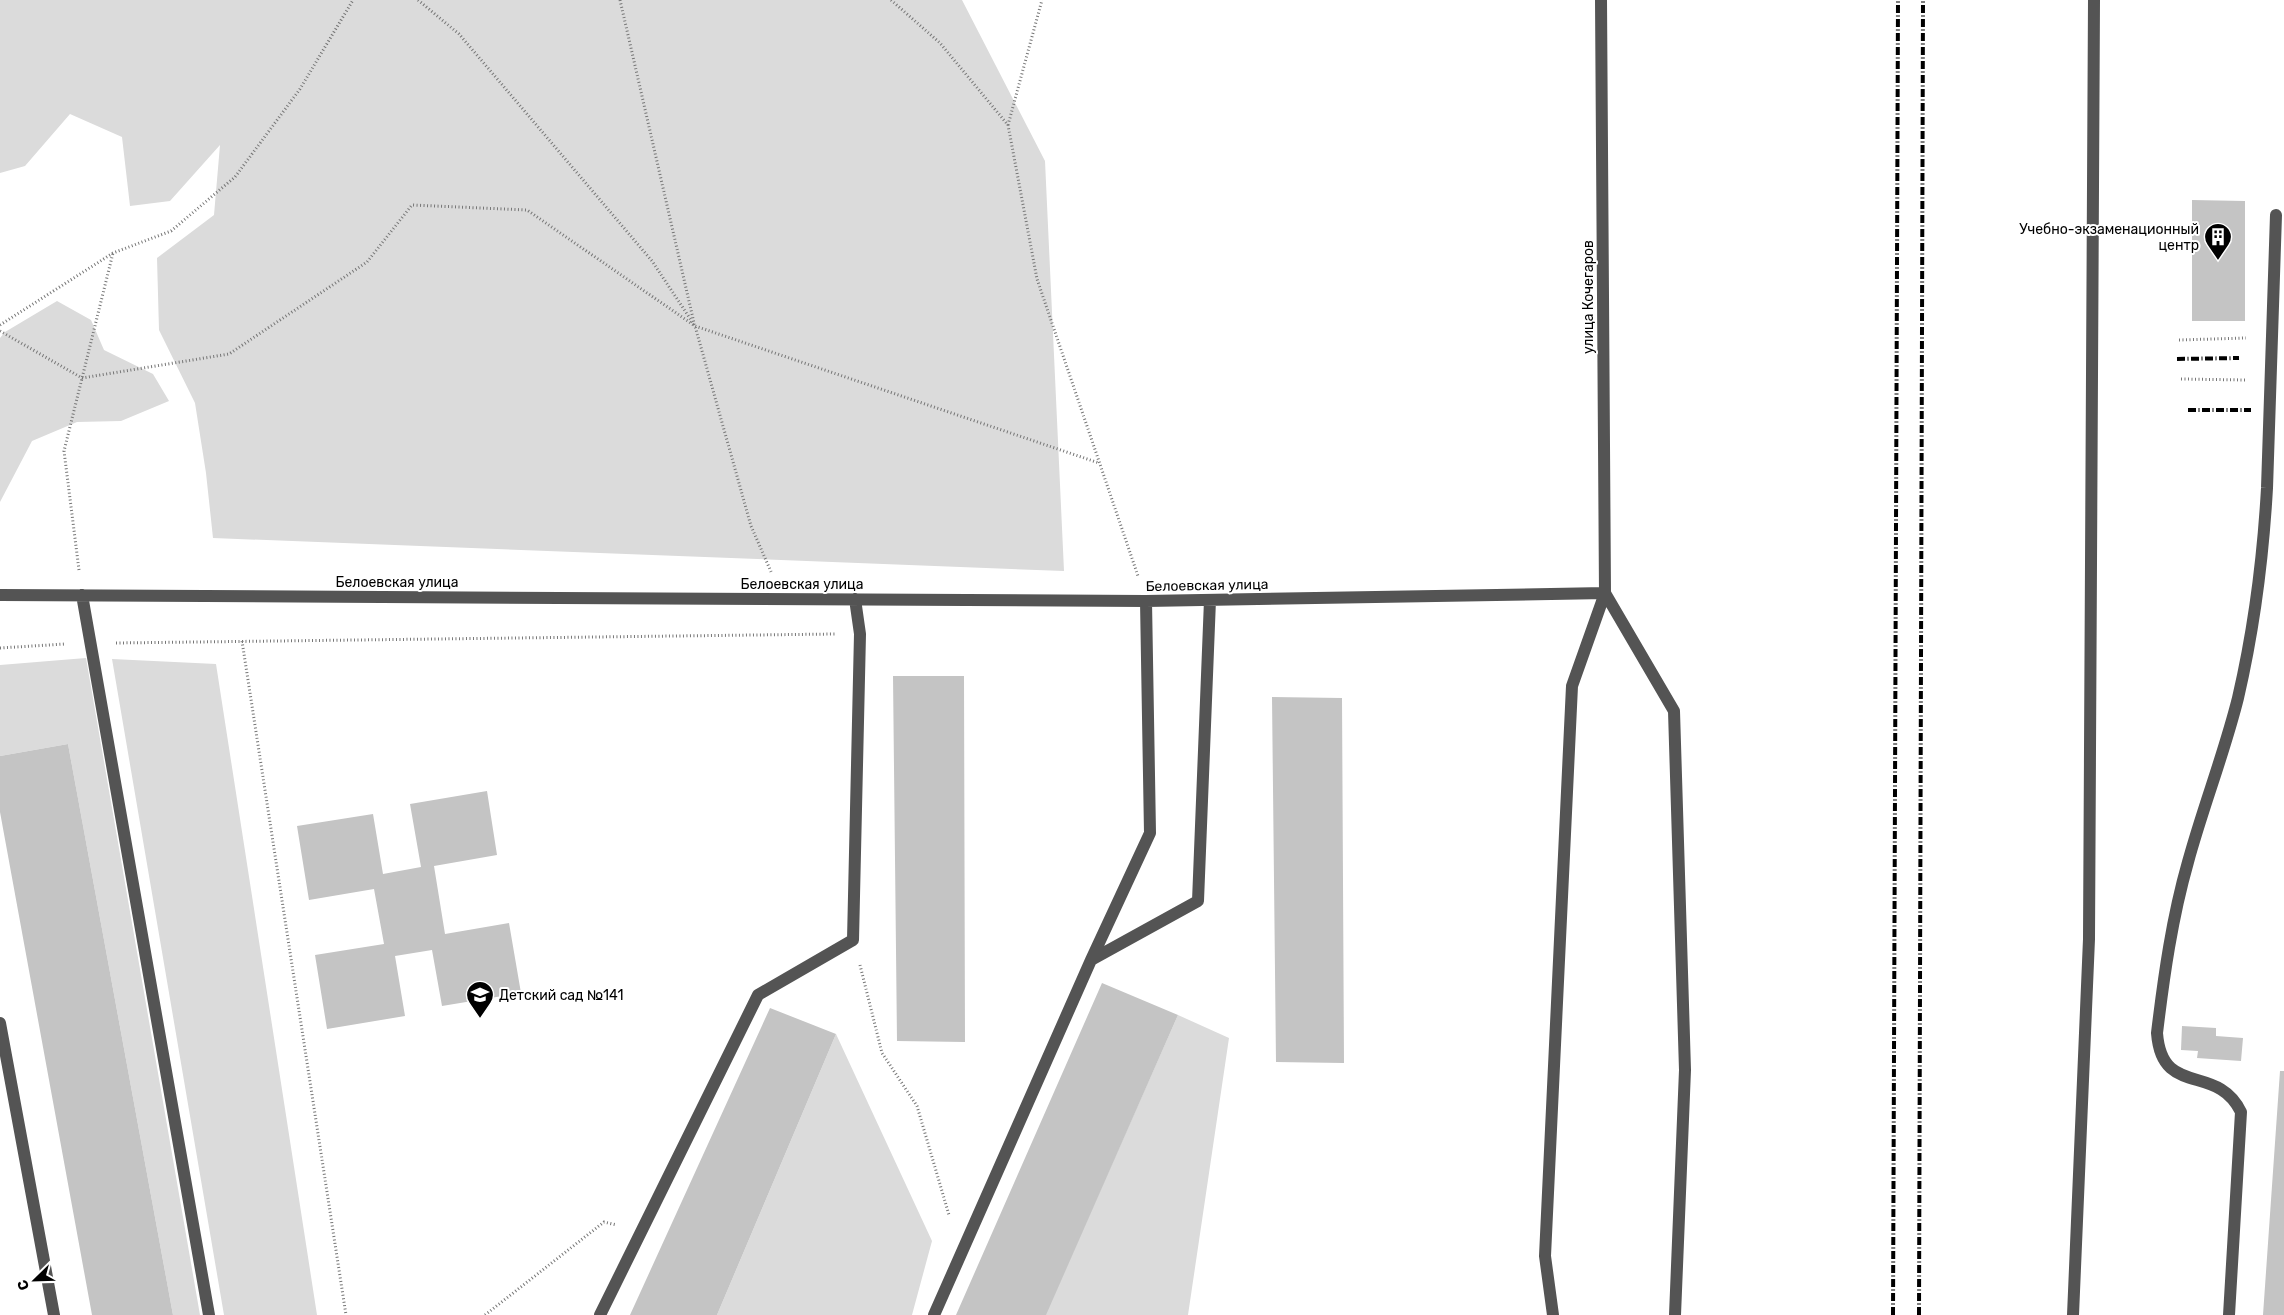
<svg xmlns="http://www.w3.org/2000/svg" width="2284" height="1315" font-family="Rubik,sans-serif">
  <style>
    .green { fill: #dbdbdb }
    .building { fill: #c4c4c4 }
    .lines { fill: none; stroke-linecap: round; stroke-linejoin: round }
    .path { stroke: #767676; stroke-width: 3; stroke-dasharray: 1 2.5; stroke-linecap: butt }
    .minor { stroke: #545454; stroke-width: 12 }
    .rail { stroke: #000; stroke-width: 4; stroke-dasharray: 8 2.5 1 2.5; stroke-linecap: butt }
    .labels { text-anchor: middle; stroke-width: 4; stroke-linejoin: round; paint-order: stroke }
    .poi-label { font-size: 14px; fill: #000; stroke: #fff; text-anchor: end }
    .street-label { font-size: 14px; fill: #000; stroke: #fff }
  </style>
  <rect width="100%" height="100%" fill="#fff"/>
  <path class="green" d="M 0,0 L 962,0 L 1045,161 L 1064,571 L 213,538 L 206,473 L 195,403 L 159,330 L 157,258 L 214,215 L 220,145 L 170,201 L 130,206 L 122,137 L 70,114 L 25,166 L 0,173 Z
    M 57,301 L 91,320 L 104,350 L 153,374 L 169,401 L 121,421 L 77,422 L 32,441 L 0,502 L 0,338 L 5,332 Z
    M 86,658 L 200,1315 L 173,1315 L 68,744 L 0,756 L 0,665 Z
    M 112,659 L 216,664 L 317,1315 L 224,1315 Z
    M 1178,1015 L 1229,1038 L 1188,1315 L 1045,1315 Z
    M 836,1034 L 932,1241 L 912,1315 L 717,1315 Z"/>
  <path class="building" d="M 2192,200 L 2245,201 L 2245,321 L 2192,321 Z
    M 893,676 L 964,676 L 965,1042 L 897,1041 Z
    M 1272,697 L 1342,698 L 1344,1063 L 1276,1062 Z
    M 68,744 L 173,1315 L 92,1315 L 0,812 L 0,756 Z
    M 487,791 L 497,855 L 434,866 L 445,934 L 509,923 L 521,993 L 442,1006 L 432,950 L 395,956 L 405,1016 L 327,1029 L 315,955 L 384,944 L 374,889 L 309,900 L 297,826 L 373,814 L 383,874 L 421,867 L 410,804 Z
    M 1102,983 L 1178,1015 L 1046,1315 L 956,1315 Z
    M 770,1008 L 836,1034 L 717,1315 L 630,1315 Z
    M 2182,1026 L 2216,1028 L 2216,1036 L 2243,1038 L 2241,1061 L 2197,1058 L 2198,1051 L 2181,1050 Z
    M 2280,1071 L 2284,1071 L 2284,1315 L 2263,1315 Z"/>
  <g class="lines">
    <path class="path" d="M 418,0 L 459,34 L 652,261 L 695,326 L 751,526 L 772,574
      M 620,0 L 694,323
      M 891,0 L 940,43 L 1008,125 L 1037,279 L 1138,576
      M 1008,125 L 1042,0
      M 0,325 L 113,253 L 171,231 L 235,177 L 300,89 L 353,0
      M 0,331 L 82,378 L 229,354 L 367,262 L 412,205 L 527,210 L 695,326 L 1099,463
      M 2179,340 L 2246,338
      M 2181,379 L 2246,380
      M 79,570 L 64,451 L 113,253
      M 242,641 L 346,1315
      M 116,643 L 835,634
      M 0,648 L 65,644
      M 860,965 L 882,1053 L 917,1106 L 949,1215
      M 485,1315 L 604,1222 L 617,1225"/>
    <path class="minor" d="M 1605,593 L 1674,711 L 1685,1070 L 1675,1315
      M 0,595 L 1146,601 L 1605,593
      M 82,595 L 209,1315
      M 1091,960 L 1198,901 L 1210,600
      M 0,1023 L 54,1315
      M 600,1315 L 758,995 L 853,940 L 860,634 L 855,599
      M 934,1315 L 1091,960 L 1150,833 L 1146,601
      M 1553,1315 L 1545,1256 L 1572,686 L 1605,593 L 1601,0
      M 2073,1315 L 2089,939 L 2094,0
      M 2229,1315 L 2241,1112 C 2217,1062 2162,1099 2157,1033 C 2164,975 2172,918 2188,862 C 2203,807 2224,754 2238,698 C 2254,629 2263,559 2267,488 L 2276,215"/>
    <path class="rail" d="M 2177,359 L 2239,358
      M 2188,410 L 2251,410
      M 1893,1315 L 1898,0
      M 1919,1315 L 1923,0"/>
  </g>
  <defs>
    <symbol id="building-pin" viewBox="-11 -11 22 30"><path d="M0 17L-7.5 6A9.5 9.5 0 1 1 7.5 6Z" fill="#000" stroke="#fff"/><path d="M-4-6H4V6H1V3H-1V6H-4ZM-2.5-4.3h1.7v1.8h-1.7ZM.8-4.3h1.7v1.8H.8ZM-2.5-1h1.7V.8h-1.7ZM.8-1h1.7V.8H.8Z" fill="#fff"/></symbol>
    <symbol id="school-pin" viewBox="-11 -11 22 30"><path d="M0 17L-7.5 6A9.5 9.5 0 1 1 7.5 6Z" fill="#000" stroke="#fff"/><path d="M0-5L7-2L0 1L-7-2ZM-4 1L0 2.5L4 1V4Q0 6-4 4Z" fill="#fff"/></symbol>
  </defs>
  <g fill-rule="evenodd">
    <use href="#building-pin" x="2202" y="221" width="32" height="43"/>
    <use href="#school-pin" x="464" y="979" width="32" height="43"/>
  </g>
  <g class="labels">
    <g class="poi-label">
      <text x="2199" y="234">Учебно-экзаменационный<tspan x="2199" dy="16">центр</tspan></text>
      <text x="499" y="1000" text-anchor="start">Детский сад №141</text>
    </g>
    <g class="street-label">
      <text transform="translate(1588 297) rotate(-90)" y="5">улица Кочегаров</text>
      <text x="397" y="587">Белоевская улица</text>
      <text x="802" y="589">Белоевская улица</text>
      <text transform="translate(1207 585) rotate(-1)" y="5">Белоевская улица</text>
    </g>
  </g>
  <g transform="translate(35 1280) rotate(247)" stroke="#ffffff" stroke-width="4" paint-order="stroke">
  <path d="M0-4L9 19L0 12L-9 19Z" fill="#000000"/>
  <text y="-8" font-size="14" font-weight="bold" text-anchor="middle" fill="#000000">С</text>
  </g>
</svg>
